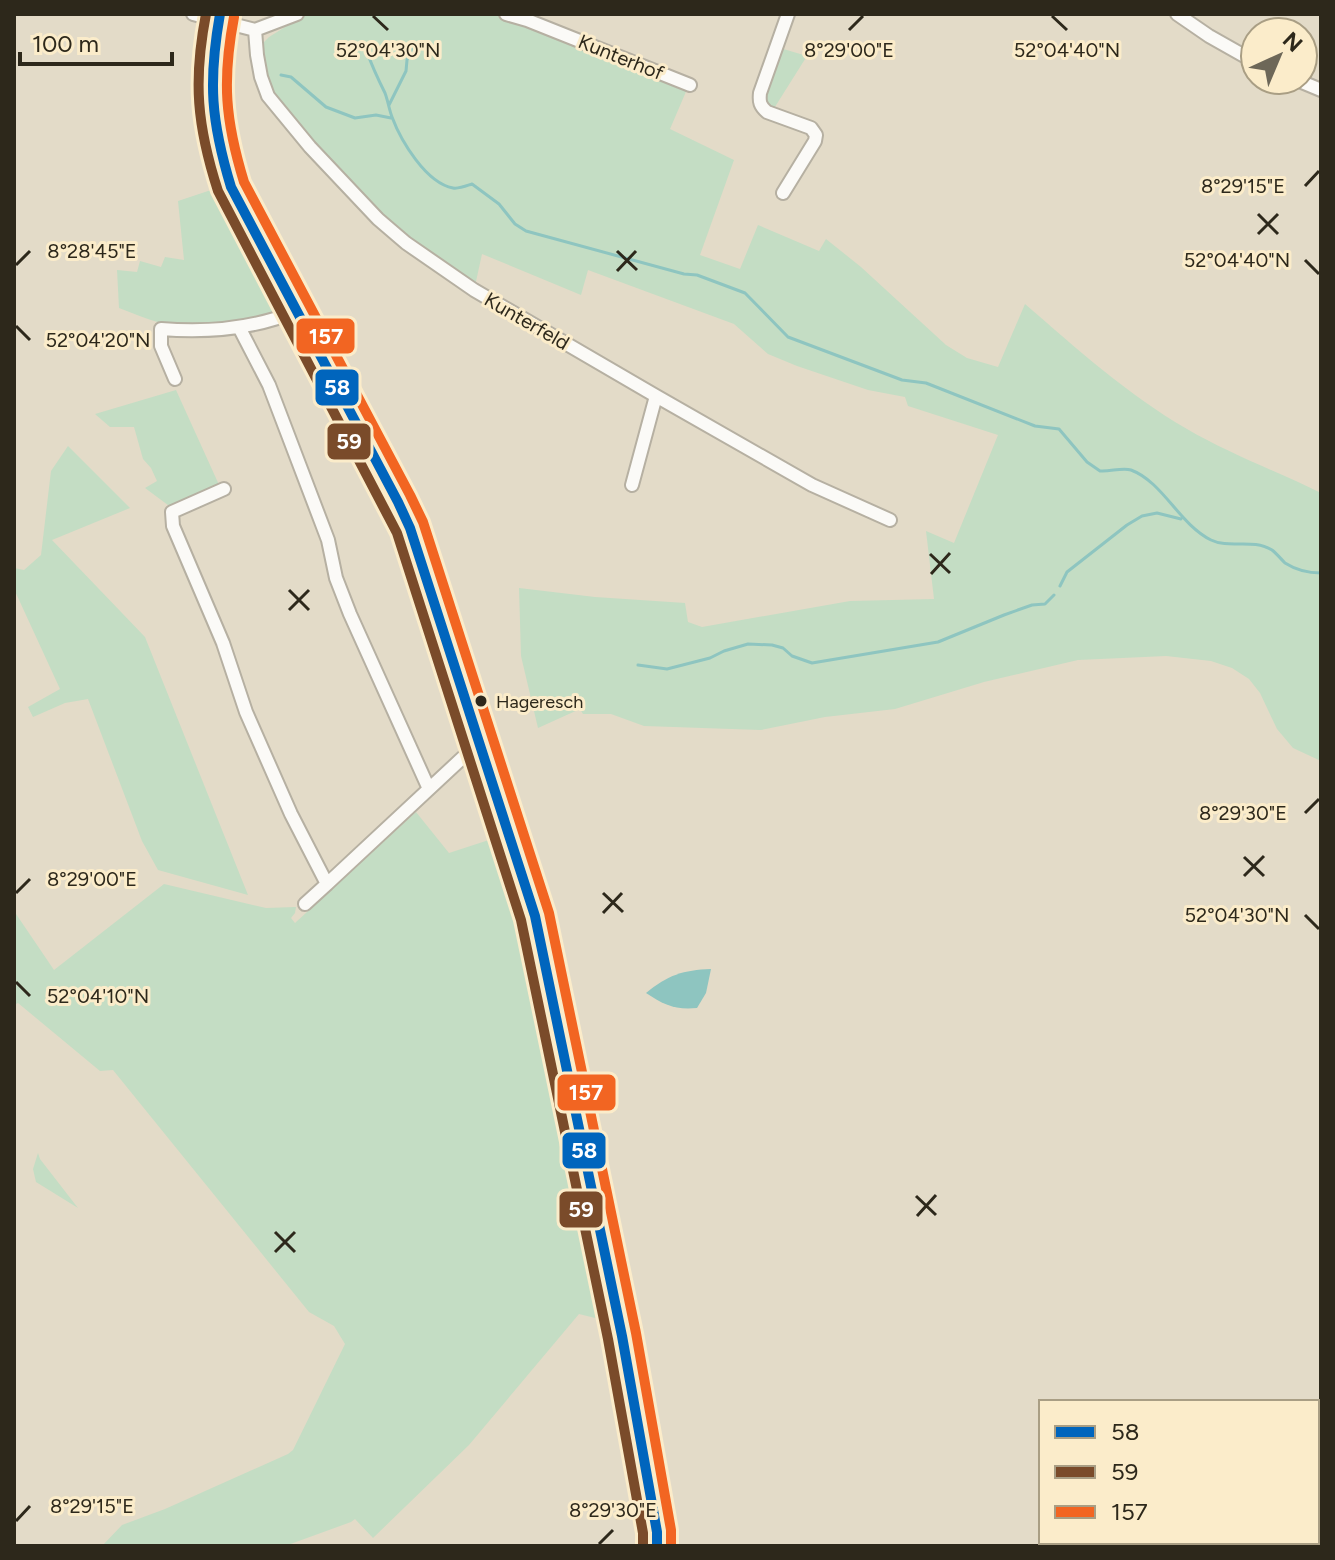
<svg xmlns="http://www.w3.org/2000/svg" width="1335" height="1560" font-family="Figtree,sans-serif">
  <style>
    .green { fill: #c4ddc4 }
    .water { fill: #8ec5c0 }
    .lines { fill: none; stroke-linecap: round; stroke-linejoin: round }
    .stream { stroke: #8ec5c0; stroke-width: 3 }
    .minor-casing { stroke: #b6b0a2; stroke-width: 16 }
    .secondary-casing { stroke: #b6b0a2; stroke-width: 20 }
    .minor { stroke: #fbfaf7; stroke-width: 12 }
    .secondary { stroke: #fbfaf7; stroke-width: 16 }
    .bus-1-casing { stroke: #fbecca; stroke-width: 16 }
    .bus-2-casing { stroke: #fbecca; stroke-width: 16 }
    .bus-3-casing { stroke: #fbecca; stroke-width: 16 }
    .bus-1 { stroke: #0065bd; stroke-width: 10 }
    .bus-2 { stroke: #7a4b2a; stroke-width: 10 }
    .bus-3 { stroke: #f26522; stroke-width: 10 }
    .ticks { fill: none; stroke: #2d281b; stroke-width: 3 }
    .bus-dot { fill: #2d281b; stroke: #fbecca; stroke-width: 3 }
    .labels { text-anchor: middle; stroke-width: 6; stroke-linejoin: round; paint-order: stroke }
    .bus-label { font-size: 18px; fill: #2d281b; stroke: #fbecca; text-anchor: start }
    .street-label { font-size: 20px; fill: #2d281b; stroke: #fbecca }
    .ticks-label { font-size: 20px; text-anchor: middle; fill: #2d281b; stroke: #fbecca; stroke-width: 6; stroke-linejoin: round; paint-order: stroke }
    .line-badge { stroke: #fbecca; stroke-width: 3 }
    .badge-label { font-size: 22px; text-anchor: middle; font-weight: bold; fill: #fff }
  </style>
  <rect width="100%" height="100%" fill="#e3dbc8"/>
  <path class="green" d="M 306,14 L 499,14 L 525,21 L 688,87 L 670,129 L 734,160 L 700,255 L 740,269 L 758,225 L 819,251 L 826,239 L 861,267 L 946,345 L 967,358 L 998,367 L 1025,304 C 1076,348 1128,395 1187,429 C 1228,453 1278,472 1321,493 L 1321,761 L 1293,748 L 1277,729 L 1260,693 L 1249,679 L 1232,668 L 1211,661 L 1166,656 L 1078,660 L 984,682 L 895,709 L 825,717 L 761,730 L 644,726 L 611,714 L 583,714 L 580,709 L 538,728 L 521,656 L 519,588 L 595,597 L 685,603 L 688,622 L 702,627 L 850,601 L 934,599 L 926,531 L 954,543 L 998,435 L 908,406 L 905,397 L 868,390 L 797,366 L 768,354 L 734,324 L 588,270 L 581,295 L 482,254 L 475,286 L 408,240 L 382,216 L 296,126 L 271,95 L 265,76 L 263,43 L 269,37 Z
    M 780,48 L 807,56 L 773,110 L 766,106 L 764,95 Z
    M 220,187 L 285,312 C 246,322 200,333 161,323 C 146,319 133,313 119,308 L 117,270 L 137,272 L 140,261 L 161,267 L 165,257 L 184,260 L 178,201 Z
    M 176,390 L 220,487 L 172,508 L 145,488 L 157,481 L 151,468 L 143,459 L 134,427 L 110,427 L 95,414 Z
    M 68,446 L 130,508 L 52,540 L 145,637 L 248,895 L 158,870 L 142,841 L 88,699 L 65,703 L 33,717 L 28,707 L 60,689 L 14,589 L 14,568 L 24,570 L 41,555 L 51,471 Z
    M 416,812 L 449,853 L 498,837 L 526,927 L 552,1045 L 565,1127 L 590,1235 L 607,1321 L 579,1314 L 469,1445 L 373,1538 L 355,1519 L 351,1522 L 285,1546 L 102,1546 L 122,1525 L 165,1509 L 288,1454 L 293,1450 L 345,1344 L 334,1326 L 309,1312 L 113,1070 L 100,1071 L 18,1003 L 14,1005 L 14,911 L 54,970 L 164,884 L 266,908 L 296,907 L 295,913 L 291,918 L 295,923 Z
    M 38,1153 L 40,1159 L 78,1208 L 36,1182 L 33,1169 Z"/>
  <path class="water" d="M 711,969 L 706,993 L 697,1008 C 675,1010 664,1005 646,993 C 668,975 683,970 711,969 Z"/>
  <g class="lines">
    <path class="stream" d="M 367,52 C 372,66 378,79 385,93 C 388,101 389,109 392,117 C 401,141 426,183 453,188 C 459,189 466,186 472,184 L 499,204 L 515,224 L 526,231 L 684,274 L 697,275 L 745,293 L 788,337 L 902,380 L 926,383 L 1035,426 L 1059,429 L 1087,462 L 1100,471 C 1110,472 1122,467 1131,470 C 1163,482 1179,524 1211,540 C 1229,549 1253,538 1272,550 C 1277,554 1281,559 1285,563 C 1296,570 1309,573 1321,573
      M 281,75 L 291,77 L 326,107 L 355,118 L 376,115 L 391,118
      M 389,105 L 406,71 L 407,60 L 413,45
      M 1060,586 L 1067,572 L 1127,525 L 1142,516 L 1157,513 L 1181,519
      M 638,665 L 667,669 L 710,658 L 724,651 L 748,644 L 772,645 L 783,648 L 792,656 L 812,663 L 938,642 L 1004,615 L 1032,605 L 1045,604 L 1054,595
      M 615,1345 L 639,1479
      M 644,1506 L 649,1546"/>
    <defs>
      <path id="minor" d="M 193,14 L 255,30 L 297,14
        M 506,14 L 527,20 L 690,85
        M 1177,14 L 1209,36 L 1255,62
        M 255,30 L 257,55 L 261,77 L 268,96 L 310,147 L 378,219 L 406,243 L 474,290 L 656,396 L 812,485 L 890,520
        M 1297,80 L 1321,90
        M 783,193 L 815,141 L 816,135 L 811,128 L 767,112 C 760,106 759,102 760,93 L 788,14
        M 240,329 L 269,385 L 328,540 L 336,578 L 350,614 L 429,789
        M 175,379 L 161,346 L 161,329 C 208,333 253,329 297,311
        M 632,485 L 656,396
        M 224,489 L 172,512 L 173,526 L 223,643 L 246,712 L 291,814 L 327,884 L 305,904
        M 327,884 L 473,748 L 481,745"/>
      <path id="secondary" d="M 220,14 C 206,82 209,121 231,187 L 398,502 L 410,528 L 535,916 L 622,1336 L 657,1532 L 657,1546"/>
    </defs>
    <use href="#minor" class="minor-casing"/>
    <use href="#secondary" class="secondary-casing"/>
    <use href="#minor" class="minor"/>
    <use href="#secondary" class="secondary"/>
    <defs>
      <path id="bus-1" d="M 220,14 C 208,82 211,121 231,187 L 398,502 L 410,528 L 535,916 L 622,1336 L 657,1532 L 657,1546"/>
      <path id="bus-2" d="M 206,14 C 193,81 197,126 218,191 L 397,533 L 521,920 L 608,1339 L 643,1533 L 643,1546"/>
      <path id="bus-3" d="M 234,17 C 222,80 225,120 244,182 L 410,495 L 423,522 L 549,913 L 636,1333 L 671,1530 L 671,1546"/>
    </defs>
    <use href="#bus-1" class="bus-1-casing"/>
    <use href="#bus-2" class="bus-2-casing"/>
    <use href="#bus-3" class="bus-3-casing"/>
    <use href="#bus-1" class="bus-1"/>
    <use href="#bus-2" class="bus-2"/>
    <use href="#bus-3" class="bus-3"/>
  </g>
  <path class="ticks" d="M 373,16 L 388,30M 1052,16 L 1067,30M 849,30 L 863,16M 1305,186 L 1319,171M 1258,214 L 1278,234M 1258,234 L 1278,214M 617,251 L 637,270M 1305,260 L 1319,274M 16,265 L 30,251M 617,271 L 636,251M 16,326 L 30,340M 930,554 L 950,573M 931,574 L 950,553M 289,590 L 309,610M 289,610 L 309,590M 1305,813 L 1319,799M 1244,857 L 1264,876M 1244,876 L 1264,856M 16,893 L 30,879M 603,893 L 623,912M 603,913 L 622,893M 1305,915 L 1319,929M 16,982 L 30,996M 916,1196 L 936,1215M 917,1216 L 936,1195M 275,1232 L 295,1252M 275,1252 L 295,1232M 16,1521 L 30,1506M 599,1544 L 613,1530"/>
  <circle class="bus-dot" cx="481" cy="701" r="7"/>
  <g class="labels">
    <g class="bus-label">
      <text x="496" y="708">Hageresch</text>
    </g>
    <g class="street-label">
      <text transform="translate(621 57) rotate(22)" y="7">Kunterhof</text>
      <text transform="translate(527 321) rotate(30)" y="7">Kunterfeld</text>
    </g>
  </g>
  <g class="ticks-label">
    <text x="388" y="57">52°04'30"N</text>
    <text x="1067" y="57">52°04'40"N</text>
    <text x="849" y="57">8°29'00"E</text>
    <text x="1243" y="193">8°29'15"E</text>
    <text x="92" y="258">8°28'45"E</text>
    <text x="1237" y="267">52°04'40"N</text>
    <text x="98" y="347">52°04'20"N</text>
    <text x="1243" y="820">8°29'30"E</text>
    <text x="92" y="886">8°29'00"E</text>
    <text x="1237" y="922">52°04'30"N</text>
    <text x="98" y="1003">52°04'10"N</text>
    <text x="92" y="1513">8°29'15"E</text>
    <text x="613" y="1517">8°29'30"E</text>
  </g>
  <g class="line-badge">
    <rect x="295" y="317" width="61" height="38" rx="8" fill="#f26522"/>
    <rect x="314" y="368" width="46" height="39" rx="8" fill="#0065bd"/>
    <rect x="326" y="422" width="46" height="39" rx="8" fill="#7a4b2a"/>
    <rect x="556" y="1073" width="61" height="39" rx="8" fill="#f26522"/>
    <rect x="561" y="1131" width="46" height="39" rx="8" fill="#0065bd"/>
    <rect x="558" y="1190" width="46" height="39" rx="8" fill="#7a4b2a"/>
  </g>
  <g class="badge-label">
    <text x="326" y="344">157</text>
    <text x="337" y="395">58</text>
    <text x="349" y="449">59</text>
    <text x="586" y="1100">157</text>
    <text x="584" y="1158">58</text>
    <text x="581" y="1217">59</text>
  </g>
  <rect width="1335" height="1560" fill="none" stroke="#2d281b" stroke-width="32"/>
  <rect x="1039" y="1400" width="280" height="144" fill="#fbecca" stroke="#a99e84" stroke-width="2"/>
  <rect x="1055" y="1426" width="40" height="12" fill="#0065bd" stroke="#a99e84" stroke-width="2"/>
  <text x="1111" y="1440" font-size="24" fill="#2d281b">58</text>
  <rect x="1055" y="1466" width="40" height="12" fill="#7a4b2a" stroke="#a99e84" stroke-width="2"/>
  <text x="1111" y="1480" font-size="24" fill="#2d281b">59</text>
  <rect x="1055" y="1506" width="40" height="12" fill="#f26522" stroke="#a99e84" stroke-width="2"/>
  <text x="1111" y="1520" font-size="24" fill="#2d281b">157</text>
  <g transform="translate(1279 56) rotate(44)"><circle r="38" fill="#fbecca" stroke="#a99e84" stroke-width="2"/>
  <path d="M0-6L14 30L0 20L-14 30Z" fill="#6d6758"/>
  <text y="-12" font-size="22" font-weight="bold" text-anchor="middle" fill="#2d281b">N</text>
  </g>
  <path d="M20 52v12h152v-12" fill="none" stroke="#2d281b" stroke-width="4"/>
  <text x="32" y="52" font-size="24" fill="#2d281b" stroke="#fbecca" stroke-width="6" paint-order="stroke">100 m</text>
</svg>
